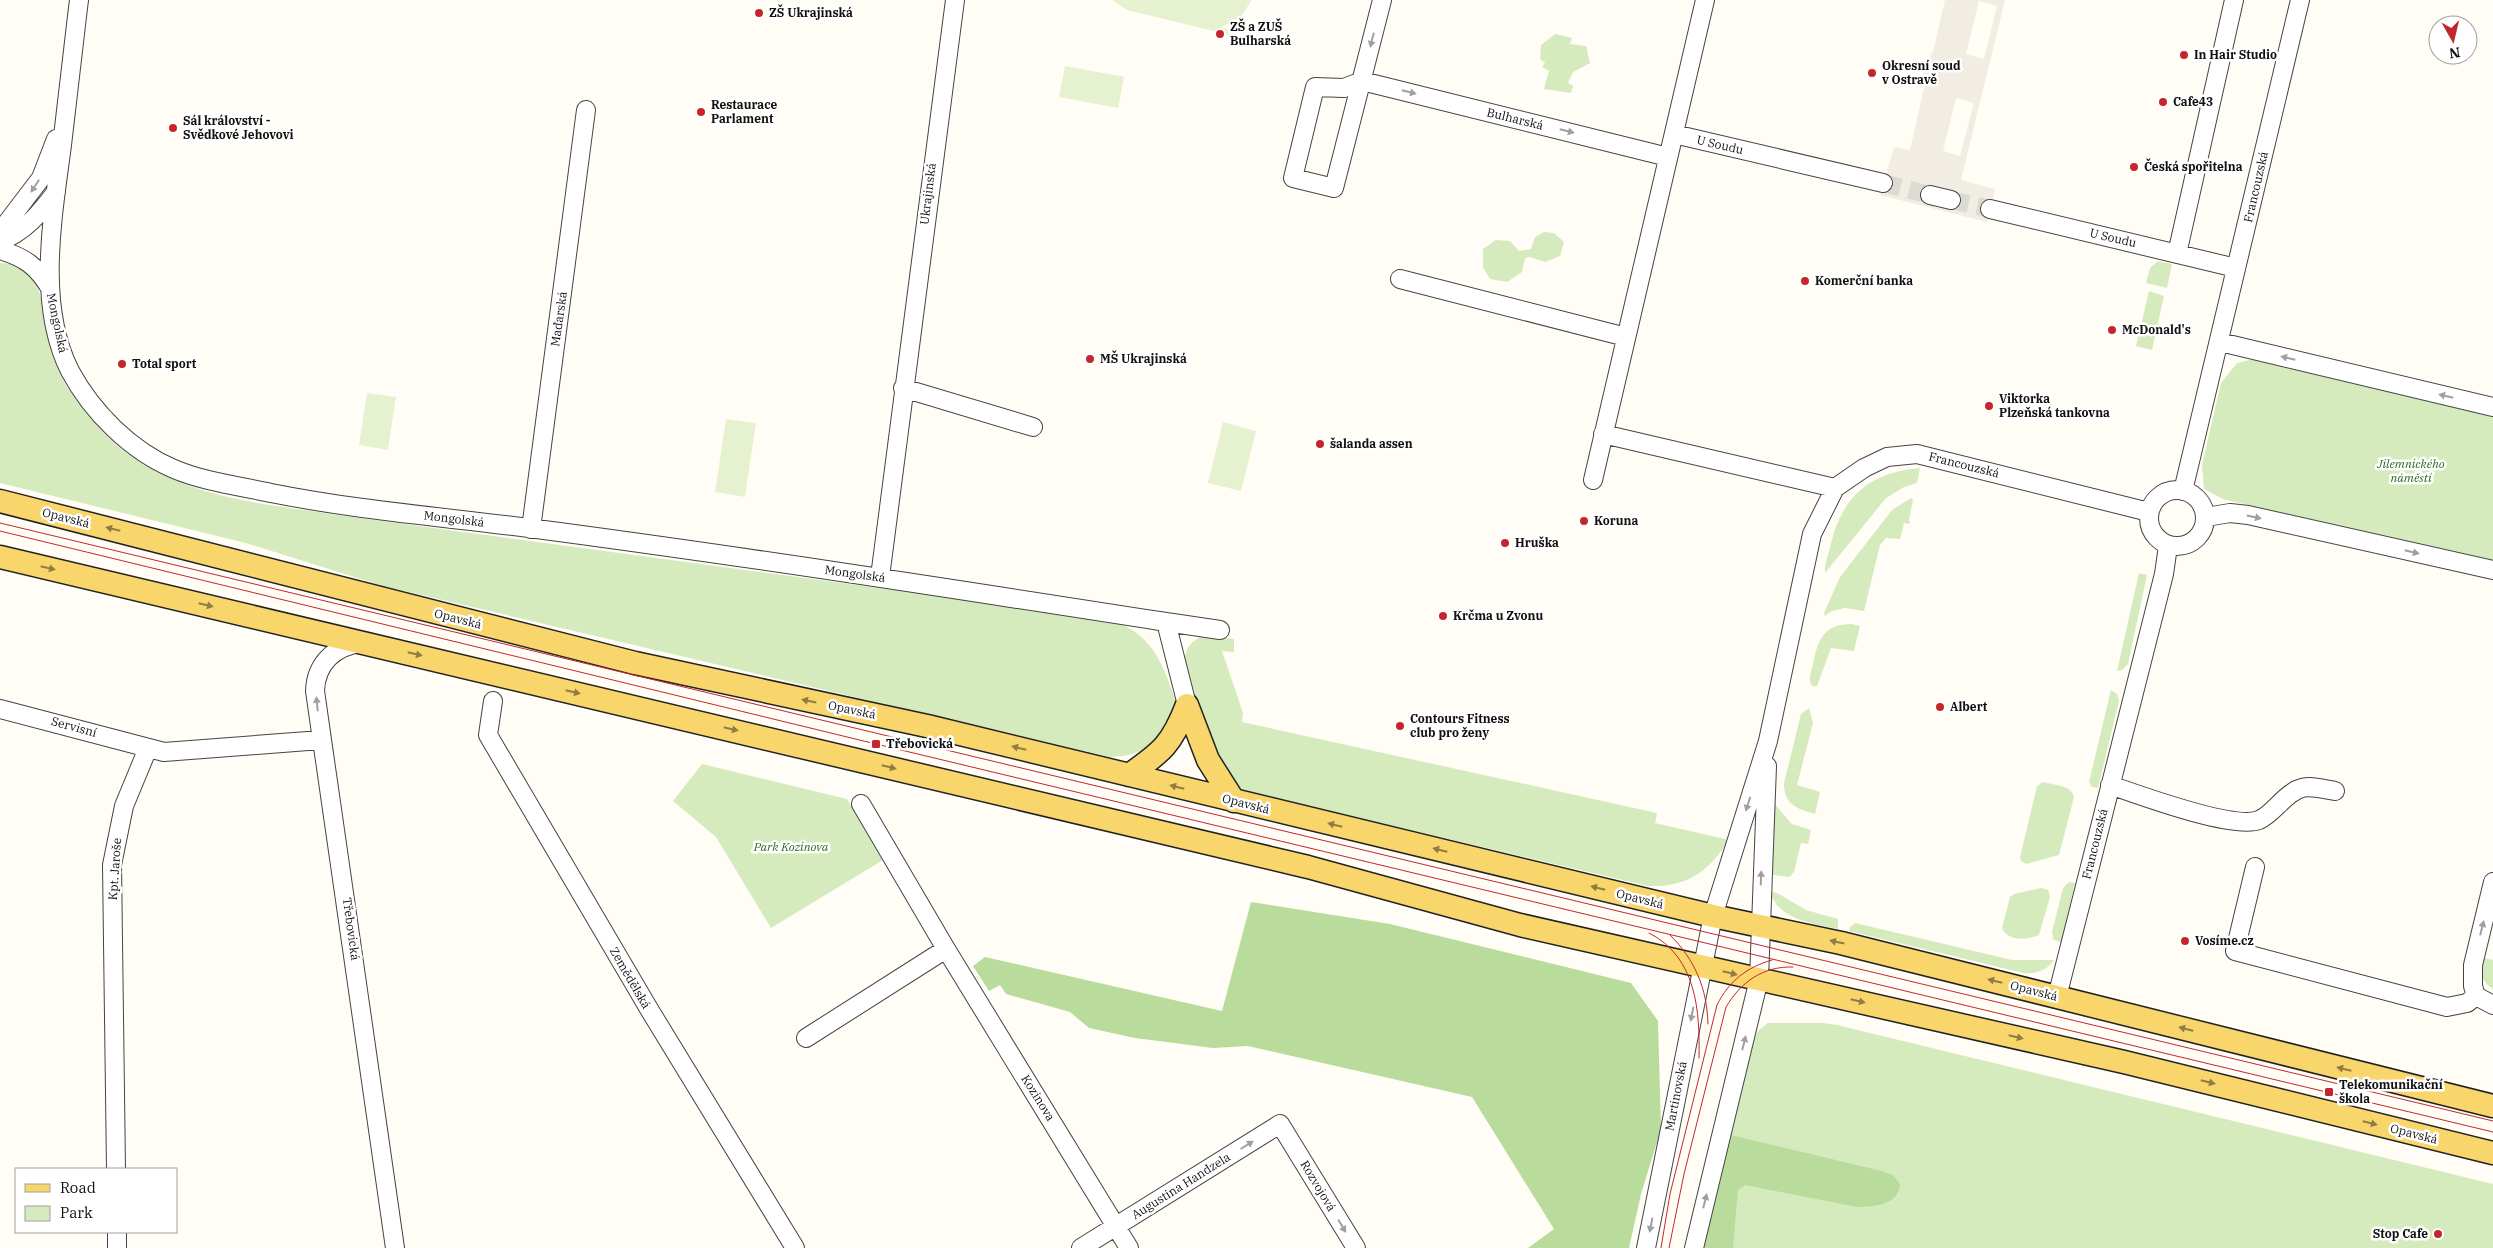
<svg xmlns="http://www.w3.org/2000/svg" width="2493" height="1248" font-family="'IBM Plex Serif',serif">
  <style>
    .green { fill: #d5ebbd }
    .forest { fill: #b9dc9c }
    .pitch { fill: #e6f2cf }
    .plaza { fill: #f1ede2; fill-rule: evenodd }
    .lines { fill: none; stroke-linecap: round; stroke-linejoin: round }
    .minor-tunnel { stroke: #dbdad3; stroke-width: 18; stroke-dasharray: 18 9; stroke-linecap: butt }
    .minor-casing { stroke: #444; stroke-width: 20 }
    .major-casing { stroke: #222; stroke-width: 25 }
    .minor { stroke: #fff; stroke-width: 18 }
    .major { stroke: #f9d66b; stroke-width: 22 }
    .tram { stroke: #c4262e; stroke-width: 1 }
    .oneway { fill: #a0a0a0 }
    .oneway2 { fill: #917d42 }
    .poi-dot { fill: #c4262e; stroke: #fff; stroke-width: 2 }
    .labels { text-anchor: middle; stroke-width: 5; stroke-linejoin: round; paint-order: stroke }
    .poi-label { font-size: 12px; font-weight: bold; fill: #111; stroke: #fff; text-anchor: start }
    .street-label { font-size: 12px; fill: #111; stroke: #fff }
    .park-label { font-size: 12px; font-style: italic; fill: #2f6b1f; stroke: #fff }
  </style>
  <rect width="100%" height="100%" fill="#fffdf5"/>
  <path class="green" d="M 1555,34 L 1572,38 L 1570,44 L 1586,46 L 1590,63 L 1573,72 L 1568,83 L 1573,86 L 1571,93 L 1544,89 L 1549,71 L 1542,67 L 1545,63 L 1540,59 L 1541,45 Z
    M 1544,232 L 1554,233 L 1564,242 L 1560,256 L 1545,262 L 1530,257 L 1525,258 L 1522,272 L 1507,282 L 1490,279 L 1483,267 L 1483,249 L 1496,240 L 1510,241 L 1519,251 L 1531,249 L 1535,237 Z
    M 2158,261 L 2172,264 L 2167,288 L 2146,283 L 2150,268 Z
    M 0,263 C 48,263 42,319 52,352 C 57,371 67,390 80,405 C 95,423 109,440 128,454 C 191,501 277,505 352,517 L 1109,619 C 1141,631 1154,645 1167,677 C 1170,687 1175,696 1176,706 C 1157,741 1153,755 1110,757 L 383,586 L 246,543 L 0,483 Z
    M 2149,291 L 2164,296 L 2152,350 L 2136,346 Z
    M 2255,359 L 2493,417 L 2493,564 L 2223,499 L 2204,489 L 2202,465 L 2221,383 L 2237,363 Z
    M 1920,468 L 1917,483 L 1904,487 L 1886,498 L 1825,573 C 1824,564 1829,553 1831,543 C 1843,495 1871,472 1920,468 Z
    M 1911,498 L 1913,500 L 1909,520 L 1910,524 L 1904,523 L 1900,539 L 1886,538 L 1880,545 L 1864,611 L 1845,608 L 1832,611 L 1825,616 L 1824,613 L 1840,577 L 1892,510 Z
    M 2139,573 L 2147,575 L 2128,664 L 2122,670 L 2117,671 Z
    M 1852,624 L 1860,626 L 1854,651 L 1831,648 L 1817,686 L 1812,686 C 1808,679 1811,672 1813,664 C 1818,639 1824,624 1852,624 Z
    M 1205,635 L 1234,639 L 1234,652 L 1222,651 L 1243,713 L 1242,722 L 1657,813 L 1655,823 L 1729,840 C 1707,873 1688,887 1648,886 L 1241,790 C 1235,783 1227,777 1222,770 C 1211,753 1182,674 1185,656 C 1188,644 1195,639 1205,635 Z
    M 2111,690 L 2117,694 L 2119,701 L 2098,788 L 2092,787 L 2089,782 Z
    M 1809,708 L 1813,723 L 1797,785 L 1820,792 L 1815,814 C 1796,809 1784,804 1784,783 L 1801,714 Z
    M 702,764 L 847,799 L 883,860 L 771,928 L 716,837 L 673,801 Z
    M 2043,782 C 2053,785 2072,785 2074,797 L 2059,855 L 2026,864 L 2021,861 L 2020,857 L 2037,786 Z
    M 1773,802 L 1792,824 L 1811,830 L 1808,844 L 1801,843 L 1794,872 L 1789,877 L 1768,874 Z
    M 2069,882 L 2075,883 L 2061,943 L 2053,939 L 2052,932 L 2063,888 Z
    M 2041,888 L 2048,890 L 2050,897 L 2039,935 C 2028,940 2008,942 2002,928 L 2010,897 L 2014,894 Z
    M 1769,891 L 1777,893 L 1806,910 L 1838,919 L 1838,929 C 1811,923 1780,921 1769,891 Z
    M 1855,923 L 2012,960 L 2054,960 C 2047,971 2035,974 2023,973 L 1849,931 L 1850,927 Z
    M 2480,957 L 2493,960 L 2493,989 C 2480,980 2479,971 2480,957 Z
    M 1768,1023 L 1823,1023 L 1837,1025 L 2493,1184 L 2493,1248 L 1704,1248 L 1752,1040 L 1759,1030 Z"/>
  <path class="forest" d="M 1251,902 L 1390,924 L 1631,983 L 1658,1021 L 1661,1129 L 1641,1194 L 1629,1248 L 1528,1248 L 1554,1229 L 1472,1097 L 1248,1046 L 1213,1048 L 1135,1038 L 1089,1028 L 1070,1012 L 1006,994 L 1000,985 L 989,991 L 973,966 L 985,957 L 1222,1011 Z
    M 1730,1135 L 1882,1171 L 1893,1175 L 1900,1184 C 1899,1205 1874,1207 1857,1207 L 1745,1185 L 1738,1190 L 1733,1248 L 1704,1248 Z"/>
  <path class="pitch" d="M 1112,0 L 1252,0 L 1239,19 L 1221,27 L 1234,31 L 1234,36 L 1127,10 Z
    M 1065,66 L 1124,77 L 1118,108 L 1059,97 Z
    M 367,393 L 396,397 L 388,450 L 359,445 Z
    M 726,419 L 756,423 L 745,497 L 715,492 Z
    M 1223,422 L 1256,431 L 1241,491 L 1208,483 Z"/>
  <path class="plaza" d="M 1945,0 L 2005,0 L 1961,180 L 1995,189 L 1987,222 L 1880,195 L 1894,147 L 1910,150 L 1925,83 L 1923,76 L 1924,64 L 1933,52 ZM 1979,1 L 1997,6 L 1984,59 L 1966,54 ZM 1956,98 L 1974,103 L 1960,156 L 1943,151 ZM 1938,188 L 1947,190 L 1948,206 L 1945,208 L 1936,208 L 1931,202 Z"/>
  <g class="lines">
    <path class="minor-tunnel" d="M 1883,183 L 1930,195
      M 1951,200 L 1990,209"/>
    <defs>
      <path id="minor" d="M 79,0 C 73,48 68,96 62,145 C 53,215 36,304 70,371 C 92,412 131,451 174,469 C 205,482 239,486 271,493 C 356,510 443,517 529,528 C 742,556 954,589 1166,622 L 1187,705
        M 1382,0 L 1334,188 L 1293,178 L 1315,87 L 1344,88 L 1362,81 L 1668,157
        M 1674,134 L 1883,183
        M 1930,195 L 1951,200
        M 1990,209 L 2236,268
        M 0,232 L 41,178 L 56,139
        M 0,241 C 25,232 40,213 56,192
        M 0,250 C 24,257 37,266 50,288
        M 2177,254 L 2234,0
        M 1400,279 L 1626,337
        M 2220,342 L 2493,407
        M 903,388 L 1033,427
        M 1603,434 L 1835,488
        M 1593,480 L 1705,0
        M2149 518a28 28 0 1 1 56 0a28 28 0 1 1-56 0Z
        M 2183,491 L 2300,0
        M 2206,517 L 2230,513 L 2248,515 L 2493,570
        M 531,529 L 586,110
        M 880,577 L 955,0
        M 1166,622 L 1220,630
        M 361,643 C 335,646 316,663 315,691 L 395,1248
        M 493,701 L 488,735 L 649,1009 L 795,1248
        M 0,709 L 164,752 L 321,740
        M 2110,785 C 2139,795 2233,830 2259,820 C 2266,817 2272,811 2277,806 C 2300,783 2305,785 2335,791
        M 861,804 L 946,949 L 1129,1248
        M 2255,867 L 2235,951 L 2447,1007 L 2467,1003 L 2476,996
        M 2493,882 L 2473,965 L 2473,986 L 2476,996 L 2493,1005
        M 2057,997 L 2164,574 L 2168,546
        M 806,1038 L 946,949
        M 116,1169 L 112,865 L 124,806 L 148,748
        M 117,1248 L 117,1232
        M 1081,1248 L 1280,1124 L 1356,1248
        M 1646,1248 L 1713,916 L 1768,741 L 1812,534 L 1835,488 L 1864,468 L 1887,457 L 1917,454 L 2149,512
        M 1694,1248 L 1759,979 L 1767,766"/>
      <path id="major" d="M 0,501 L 635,663 L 927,726 L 1713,916 L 1841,943 L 2493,1106
        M 0,557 L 1308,867 L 1520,925 L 2124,1062 L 2493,1153
        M 1187,705 L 1208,760 L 1234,801
        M 1129,775 C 1162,752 1172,744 1187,705"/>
    </defs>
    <use href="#minor" class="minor-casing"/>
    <use href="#major" class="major-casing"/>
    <use href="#minor" class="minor"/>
    <use href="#major" class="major"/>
    <path class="tram" d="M 0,523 L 2493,1121
      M 0,531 L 876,744 L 2493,1132
      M 1649,933 C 1697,957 1700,1012 1699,1058
      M 1670,935 C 1695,960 1707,988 1708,1024
      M 1661,1248 L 1670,1194 L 1717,1005 C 1729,981 1747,967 1772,960
      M 1669,1248 L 1684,1174 L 1726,1007 C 1741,982 1763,966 1793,967"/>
  </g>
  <defs><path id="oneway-solid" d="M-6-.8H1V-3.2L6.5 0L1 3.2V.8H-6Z" transform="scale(1.25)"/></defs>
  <g class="oneway">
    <use href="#oneway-solid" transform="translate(1372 40) rotate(104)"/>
    <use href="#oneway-solid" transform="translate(1409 92) rotate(14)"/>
    <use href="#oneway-solid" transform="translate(1567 131) rotate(14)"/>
    <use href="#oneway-solid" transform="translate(35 186) rotate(123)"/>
    <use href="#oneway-solid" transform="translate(2288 358) rotate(-167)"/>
    <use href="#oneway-solid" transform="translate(2446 396) rotate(-167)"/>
    <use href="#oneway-solid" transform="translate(2254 517) rotate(12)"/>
    <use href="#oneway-solid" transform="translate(2412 552) rotate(13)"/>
    <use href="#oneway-solid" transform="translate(317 704) rotate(-96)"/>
    <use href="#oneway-solid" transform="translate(1748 804) rotate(108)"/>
    <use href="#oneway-solid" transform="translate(1761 878) rotate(-88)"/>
    <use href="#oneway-solid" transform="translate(2482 928) rotate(-76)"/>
    <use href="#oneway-solid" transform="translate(1692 1014) rotate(101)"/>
    <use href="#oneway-solid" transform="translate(1744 1043) rotate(-76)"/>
    <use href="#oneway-solid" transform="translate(1247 1145) rotate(-32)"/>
    <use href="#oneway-solid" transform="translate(1705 1201) rotate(-76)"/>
    <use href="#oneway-solid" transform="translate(1651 1225) rotate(101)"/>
    <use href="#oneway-solid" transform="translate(1342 1226) rotate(59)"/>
  </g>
  <g class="oneway2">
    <use href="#oneway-solid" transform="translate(113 529) rotate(-166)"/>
    <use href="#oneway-solid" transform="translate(48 568) rotate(13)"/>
    <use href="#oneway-solid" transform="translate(206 605) rotate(13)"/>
    <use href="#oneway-solid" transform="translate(415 654) rotate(13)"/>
    <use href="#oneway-solid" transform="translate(573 692) rotate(13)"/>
    <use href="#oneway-solid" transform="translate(809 701) rotate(-168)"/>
    <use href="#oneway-solid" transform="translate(731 729) rotate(13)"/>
    <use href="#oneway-solid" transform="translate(1019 748) rotate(-166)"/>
    <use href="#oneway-solid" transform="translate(889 767) rotate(14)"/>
    <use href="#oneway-solid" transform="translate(1177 787) rotate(-166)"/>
    <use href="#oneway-solid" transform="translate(1335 825) rotate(-166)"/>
    <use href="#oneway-solid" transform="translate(1440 850) rotate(-166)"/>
    <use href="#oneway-solid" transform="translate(1598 888) rotate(-166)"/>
    <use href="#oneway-solid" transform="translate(1837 942) rotate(-168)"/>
    <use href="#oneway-solid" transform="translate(1730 973) rotate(14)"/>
    <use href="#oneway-solid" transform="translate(1995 981) rotate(-166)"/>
    <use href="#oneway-solid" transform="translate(1858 1001) rotate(13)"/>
    <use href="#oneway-solid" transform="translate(2186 1029) rotate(-166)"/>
    <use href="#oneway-solid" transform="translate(2016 1037) rotate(13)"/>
    <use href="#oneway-solid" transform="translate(2344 1069) rotate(-166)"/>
    <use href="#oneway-solid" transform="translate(2208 1082) rotate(14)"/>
    <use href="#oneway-solid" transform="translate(2370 1123) rotate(14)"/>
  </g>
  <g class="poi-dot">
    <circle cx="759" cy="13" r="5"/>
    <circle cx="1220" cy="34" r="5"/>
    <circle cx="2184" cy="55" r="5"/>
    <circle cx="1872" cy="73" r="5"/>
    <circle cx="2163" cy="102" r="5"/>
    <circle cx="701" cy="112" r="5"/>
    <circle cx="173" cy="128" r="5"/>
    <circle cx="2134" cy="167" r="5"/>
    <circle cx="1805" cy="281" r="5"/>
    <circle cx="2112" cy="330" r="5"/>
    <circle cx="1090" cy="359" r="5"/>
    <circle cx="122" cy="364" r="5"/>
    <circle cx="1989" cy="406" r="5"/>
    <circle cx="1320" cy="444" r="5"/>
    <circle cx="1584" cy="521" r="5"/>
    <circle cx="1505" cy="543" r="5"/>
    <circle cx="1443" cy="616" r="5"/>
    <circle cx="1940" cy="707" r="5"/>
    <circle cx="1400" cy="726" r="5"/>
    <rect x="871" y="739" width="10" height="10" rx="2.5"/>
    <circle cx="2185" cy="941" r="5"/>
    <rect x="2324" y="1087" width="10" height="10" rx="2.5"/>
    <circle cx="2438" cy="1234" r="5"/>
  </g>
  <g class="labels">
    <g class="poi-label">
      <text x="769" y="17">ZŠ Ukrajinská</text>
      <text x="1230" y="31">ZŠ a ZUŠ<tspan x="1230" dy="14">Bulharská</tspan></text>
      <text x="2194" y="59">In Hair Studio</text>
      <text x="1882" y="70">Okresní soud<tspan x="1882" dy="14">v Ostravě</tspan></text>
      <text x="2173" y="106">Cafe43</text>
      <text x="711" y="109">Restaurace<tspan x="711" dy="14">Parlament</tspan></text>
      <text x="183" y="125">Sál království -<tspan x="183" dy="14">Svědkové Jehovovi</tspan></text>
      <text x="2144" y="171">Česká spořitelna</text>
      <text x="1815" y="285">Komerční banka</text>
      <text x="2122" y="334">McDonald's</text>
      <text x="1100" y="363">MŠ Ukrajinská</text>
      <text x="132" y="368">Total sport</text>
      <text x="1999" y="403">Viktorka<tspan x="1999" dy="14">Plzeňská tankovna</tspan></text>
      <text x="1330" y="448">šalanda assen</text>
      <text x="1594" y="525">Koruna</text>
      <text x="1515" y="547">Hruška</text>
      <text x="1453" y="620">Krčma u Zvonu</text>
      <text x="1950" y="711">Albert</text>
      <text x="1410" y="723">Contours Fitness<tspan x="1410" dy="14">club pro ženy</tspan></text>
      <text x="886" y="748">Třebovická</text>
      <text x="2195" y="945">Vosíme.cz</text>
      <text x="2339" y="1089">Telekomunikační<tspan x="2339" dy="14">škola</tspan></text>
      <text x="2428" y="1238" text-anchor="end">Stop Cafe</text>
    </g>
    <g class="street-label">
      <text transform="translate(1515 119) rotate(14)" y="4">Bulharská</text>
      <text transform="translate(1720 145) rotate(13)" y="4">U Soudu</text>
      <text transform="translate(2256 187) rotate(-77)" y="4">Francouzská</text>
      <text transform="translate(928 194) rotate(-83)" y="4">Ukrajinská</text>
      <text transform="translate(2113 238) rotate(13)" y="4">U Soudu</text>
      <text transform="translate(559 319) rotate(-82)" y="4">Maďarská</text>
      <text transform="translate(57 323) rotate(78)" y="4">Mongolská</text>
      <text transform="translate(1964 465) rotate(14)" y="4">Francouzská</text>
      <text transform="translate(66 518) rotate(14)" y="4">Opavská</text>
      <text transform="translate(454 519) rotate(7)" y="4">Mongolská</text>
      <text transform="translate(855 574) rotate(8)" y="4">Mongolská</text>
      <text transform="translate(458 619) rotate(14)" y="4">Opavská</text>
      <text transform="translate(852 710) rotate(12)" y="4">Opavská</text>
      <text transform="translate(74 727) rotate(15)" y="4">Servisní</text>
      <text transform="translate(1246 804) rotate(14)" y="4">Opavská</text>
      <text transform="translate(2095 844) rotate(-76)" y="4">Francouzská</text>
      <text transform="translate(115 869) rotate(-86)" y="4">Kpt. Jaroše</text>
      <text transform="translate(1640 899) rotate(14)" y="4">Opavská</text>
      <text transform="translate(351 929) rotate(82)" y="4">Třebovická</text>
      <text transform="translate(630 978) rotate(60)" y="4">Zemědělská</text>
      <text transform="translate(2034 991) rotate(14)" y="4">Opavská</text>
      <text transform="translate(1676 1096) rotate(-79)" y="4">Martinovská</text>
      <text transform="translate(1038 1098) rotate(58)" y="4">Kozinova</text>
      <text transform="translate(2414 1134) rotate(14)" y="4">Opavská</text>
      <text transform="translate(1181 1186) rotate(-32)" y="4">Augustina Handzela</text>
      <text transform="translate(1318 1186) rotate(59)" y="4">Rozvojová</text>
    </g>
    <g class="park-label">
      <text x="2411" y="468">Jilemnického<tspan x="2411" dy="14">náměstí</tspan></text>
      <text x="791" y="851">Park Kozinova</text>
    </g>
  </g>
  <rect x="15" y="1168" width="162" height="65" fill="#ffffff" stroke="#a0a0a0"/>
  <rect x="25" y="1184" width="25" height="8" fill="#f9d66b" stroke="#a0a0a0"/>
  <text x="60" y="1193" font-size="15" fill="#111111">Road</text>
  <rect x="25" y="1206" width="25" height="15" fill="#d5ebbd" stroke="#a0a0a0"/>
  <text x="60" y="1218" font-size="15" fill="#111111">Park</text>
  <g transform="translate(2453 40) rotate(172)"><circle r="24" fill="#ffffff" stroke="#a0a0a0"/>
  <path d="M0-4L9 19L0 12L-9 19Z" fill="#c4262e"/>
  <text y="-8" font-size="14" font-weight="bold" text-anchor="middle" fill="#111111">N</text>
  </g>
</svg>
